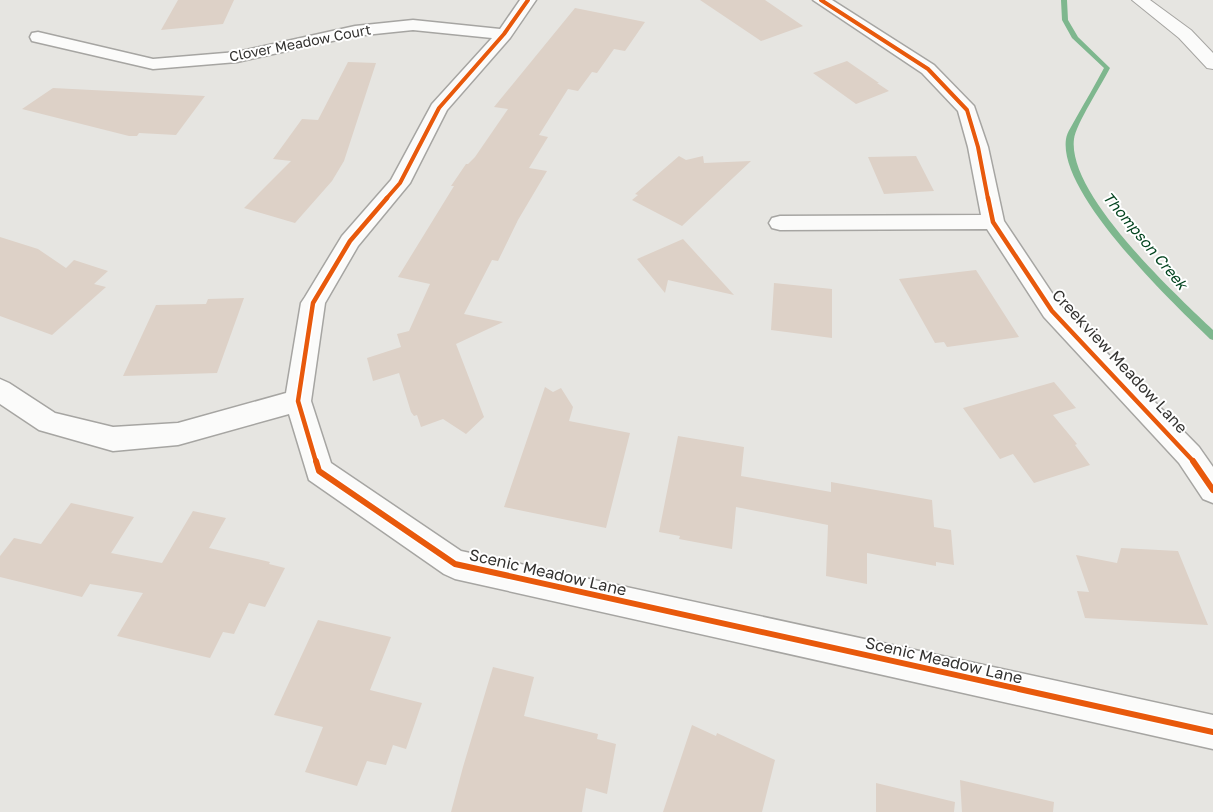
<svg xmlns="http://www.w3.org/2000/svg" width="1213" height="812" font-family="'Golos Text',sans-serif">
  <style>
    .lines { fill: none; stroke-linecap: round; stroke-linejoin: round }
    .stream { fill: #7eb78e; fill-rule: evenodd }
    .building { fill: #ddd1c7 }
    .minor-casing { stroke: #a6a5a2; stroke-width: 3 }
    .tertiary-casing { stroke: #a6a5a2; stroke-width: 2 }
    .minor { fill: #fbfbfa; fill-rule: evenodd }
    .tertiary { fill: #fbfbfa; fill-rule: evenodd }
    .cycleway-far2-casing { stroke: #fff; stroke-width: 5.5 }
    .cycleway-far1-casing { stroke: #fff; stroke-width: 8 }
    .cycleway-casing { stroke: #fff; stroke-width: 9 }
    .cycleway-far2 { stroke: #e8590c; stroke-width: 4 }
    .cycleway-far1 { stroke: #e8590c; stroke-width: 4.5 }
    .cycleway { stroke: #e8590c; stroke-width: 6 }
    .labels { text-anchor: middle; stroke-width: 4; stroke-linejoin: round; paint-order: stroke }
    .far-street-label { font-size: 14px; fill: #343331; stroke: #fff }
    .far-water-label { font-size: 15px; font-style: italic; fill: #03441f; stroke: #fff }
    .street-label { font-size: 16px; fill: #343331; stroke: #fff }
  </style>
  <rect width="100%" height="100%" fill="#e6e5e1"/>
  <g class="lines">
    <path class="stream" d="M 1061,0 L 1067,0 L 1068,20 L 1078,37 L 1110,68 C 1102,84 1076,124 1074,139 C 1067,194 1175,294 1213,330 L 1213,340 L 1210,339 C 1172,302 1058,194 1066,139 C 1067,132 1073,124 1076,118 C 1085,102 1095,85 1104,68 L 1072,38 L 1062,20 Z"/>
  </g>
  <path class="building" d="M 178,0 L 234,0 L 223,24 L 161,30 Z
    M 700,0 L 765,0 L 803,26 L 761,41 Z
    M 575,8 L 645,22 L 625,51 L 614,49 L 597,73 L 592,72 L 578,91 L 568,89 L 539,135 L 548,137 L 529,168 L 547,171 L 518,220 L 498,261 L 492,260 L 464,314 L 503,322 L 456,344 L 484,417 L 466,434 L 443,419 L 421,427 L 417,415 L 414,416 L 411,412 L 399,373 L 373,381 L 367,358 L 401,347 L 397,334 L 409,331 L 430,284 L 398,277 L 454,186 L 451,186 L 466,164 L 468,164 L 475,157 L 508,109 L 494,107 Z
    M 847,61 L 879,83 L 877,83 L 889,91 L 856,104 L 813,73 Z
    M 348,62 L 376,63 L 344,161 L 332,181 L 295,223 L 244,208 L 291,161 L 273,159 L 302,119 L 318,120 Z
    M 53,88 L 150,93 L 205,96 L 176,135 L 139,133 L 137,136 L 129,136 L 22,109 Z
    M 679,156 L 686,160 L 703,156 L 704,163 L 751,161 L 682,226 L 632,200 L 638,195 L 635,194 Z
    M 916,156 L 934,191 L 884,194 L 868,157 Z
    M 0,237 L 38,249 L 66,268 L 74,260 L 108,271 L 94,284 L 106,287 L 52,335 L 0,316 Z
    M 683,239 L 734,295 L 668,280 L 665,293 L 637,259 Z
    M 976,270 L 1019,337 L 947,347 L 944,342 L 935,343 L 899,279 Z
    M 774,283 L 832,289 L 832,338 L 771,330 Z
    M 244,298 L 217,373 L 123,376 L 156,305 L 206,304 L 208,299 Z
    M 1054,382 L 1076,408 L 1053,415 L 1077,444 L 1075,445 L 1090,465 L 1034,483 L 1013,454 L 1000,459 L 963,408 Z
    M 545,387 L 553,392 L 561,388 L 573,407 L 569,421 L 630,433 L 606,528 L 504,507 Z
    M 678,436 L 744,447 L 741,476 L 831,492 L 831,482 L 932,500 L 934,527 L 951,530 L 954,565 L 936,562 L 936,566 L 867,553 L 867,584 L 826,576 L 828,525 L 736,507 L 732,549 L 679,539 L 680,536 L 659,532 Z
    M 71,503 L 134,517 L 111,553 L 162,563 L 193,511 L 226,518 L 209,548 L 270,562 L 269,564 L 285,568 L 265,607 L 249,603 L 234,634 L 223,632 L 210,658 L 117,636 L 143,593 L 90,584 L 82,597 L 0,577 L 0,556 L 14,538 L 41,544 Z
    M 1121,548 L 1178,551 L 1208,625 L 1085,618 L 1077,591 L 1089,592 L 1076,555 L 1117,563 Z
    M 318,620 L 391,637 L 370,690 L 422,703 L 406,749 L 393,745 L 386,765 L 367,761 L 357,786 L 305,772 L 323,727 L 274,715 Z
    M 493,667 L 534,677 L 524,716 L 598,734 L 597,739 L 616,744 L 607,794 L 586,788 L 582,812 L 451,812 L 463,767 Z
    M 692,725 L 716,736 L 717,733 L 775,760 L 762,812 L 663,812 Z
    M 960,780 L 1054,802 L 1053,812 L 962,812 Z
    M 876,783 L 955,802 L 954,812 L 876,812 Z"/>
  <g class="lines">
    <defs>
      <path id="minor" d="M 520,0 L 536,0 L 510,38 L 447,110 L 410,183 L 358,246 L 325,303 L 311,401 L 331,463 L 461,551 L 1213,715 L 1213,749 L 455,579 L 444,574 L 309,480 L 289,414 L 178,445 L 113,451 L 39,430 L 0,404 L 0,379 L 9,383 L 55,413 L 113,427 L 178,423 L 286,393 L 301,303 L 305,297 L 342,236 L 391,180 L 432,104 L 492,38 L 413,30 L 355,36 L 237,62 L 153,69 L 32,41 L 30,37 L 32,33 L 38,32 L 153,59 L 237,52 L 355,26 L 413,20 L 500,29 Z
        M 813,0 L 832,0 L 934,65 L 974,106 L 988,147 L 1004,221 L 1060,305 L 1199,447 L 1213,467 L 1213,503 L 1203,499 L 1179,463 L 1044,317 L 987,229 L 780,230 L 772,228 L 769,223 L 772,218 L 780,216 L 981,215 L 968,147 L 958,111 L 922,73 Z"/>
      <path id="tertiary" d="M 1132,0 L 1150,0 L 1191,30 L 1213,53 L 1213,69 L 1207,68 L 1179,38 Z"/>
    </defs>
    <use href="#minor" class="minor-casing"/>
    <use href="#tertiary" class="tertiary-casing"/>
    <use href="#minor" class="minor"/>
    <use href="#tertiary" class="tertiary"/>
    <defs>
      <path id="cycleway-far2" d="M 821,0 L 928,69 L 967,110 L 978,147 L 988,199
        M 386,199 L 400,183 L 439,108 L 504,34 L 528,0"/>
      <path id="cycleway-far1" d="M 988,198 L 993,222 L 1052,311 L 1194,462
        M 316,462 L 298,401 L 313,303 L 350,241 L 387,198"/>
      <path id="cycleway" d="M 316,461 L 319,471 L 455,564 L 1213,732
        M 1193,461 L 1213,490"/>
    </defs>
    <use href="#cycleway-far2" class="cycleway-far2-casing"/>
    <use href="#cycleway-far1" class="cycleway-far1-casing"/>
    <use href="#cycleway" class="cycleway-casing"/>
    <use href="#cycleway-far2" class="cycleway-far2"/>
    <use href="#cycleway-far1" class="cycleway-far1"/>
    <use href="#cycleway" class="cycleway"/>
  </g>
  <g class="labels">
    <g class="far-street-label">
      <text transform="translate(300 43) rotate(-11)" y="5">Clover Meadow Court</text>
    </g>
    <g class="far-water-label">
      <text transform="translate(1145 241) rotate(50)" y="5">Thompson Creek</text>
    </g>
    <g class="street-label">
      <text transform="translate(1120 361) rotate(47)" y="6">Creekview Meadow Lane</text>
      <text transform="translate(548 572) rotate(13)" y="6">Scenic Meadow Lane</text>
      <text transform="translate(944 660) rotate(13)" y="6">Scenic Meadow Lane</text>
    </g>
  </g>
</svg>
